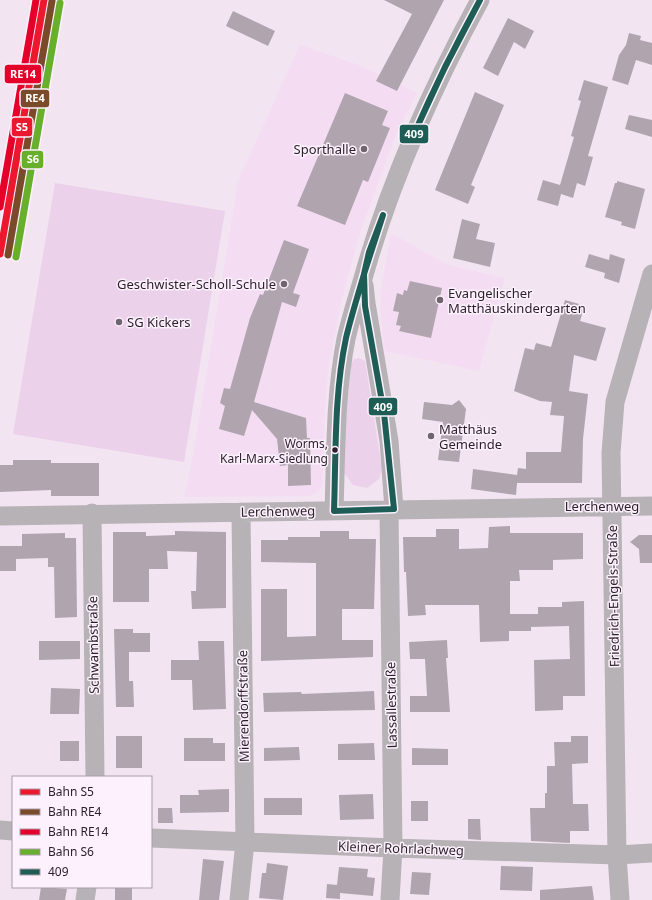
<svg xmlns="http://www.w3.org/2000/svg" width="652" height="900" font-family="'Noto Sans',sans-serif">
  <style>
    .built { fill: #f4dcf3 }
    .green { fill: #ebd1ea }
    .building { fill: #b0a5af }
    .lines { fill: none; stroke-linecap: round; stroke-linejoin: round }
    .minor { stroke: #b7b2b6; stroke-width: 19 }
    .bus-1-casing { stroke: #fcf1fc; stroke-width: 9 }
    .bus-1 { stroke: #1e5d55; stroke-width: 6 }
    .rail-1-casing { stroke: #fcf1fc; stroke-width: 10 }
    .rail-2-casing { stroke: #fcf1fc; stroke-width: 10 }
    .rail-3-casing { stroke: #fcf1fc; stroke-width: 10 }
    .rail-4-casing { stroke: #fcf1fc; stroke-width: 10 }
    .rail-1 { stroke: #ec192e; stroke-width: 7 }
    .rail-2 { stroke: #7a4b2a; stroke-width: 7 }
    .rail-3 { stroke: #e4002b; stroke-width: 7 }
    .rail-4 { stroke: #68af2c; stroke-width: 7 }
    .poi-dot { fill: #70646f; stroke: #fcf1fc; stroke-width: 1.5 }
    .bus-dot { fill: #291f29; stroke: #fcf1fc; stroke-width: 1.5 }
    .labels { text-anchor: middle; stroke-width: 3; stroke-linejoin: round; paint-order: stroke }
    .bus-label { font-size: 12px; fill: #291f29; stroke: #fcf1fc; text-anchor: end }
    .poi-label { font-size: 13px; fill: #291f29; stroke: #fcf1fc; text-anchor: start }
    .street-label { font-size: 13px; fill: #291f29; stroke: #fcf1fc }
    .line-badge { stroke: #fcf1fc; stroke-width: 1.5 }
    .badge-label { font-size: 11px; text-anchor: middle; font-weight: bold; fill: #fff }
  </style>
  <rect width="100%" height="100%" fill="#f3e4f2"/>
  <path class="built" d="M 300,45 L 356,64 L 417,93 L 396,134 L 360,233 L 341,302 L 328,372 L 325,408 L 322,486 L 317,493 L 310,496 L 184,497 L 193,456 L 238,181 Z
    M 391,233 L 448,265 L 505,278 L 479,371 L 385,351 L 380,310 L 381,289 Z"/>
  <path class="green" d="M 55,183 L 225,211 L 184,462 L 13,434 Z
    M 359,358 L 365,361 L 382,469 L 379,479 L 367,488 L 353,485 L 344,473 L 345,430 L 351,364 L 354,359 Z"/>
  <path class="building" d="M 384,0 L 444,0 L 397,91 L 376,81 L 412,14 Z
    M 233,11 L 275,31 L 268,46 L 226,26 Z
    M 508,18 L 534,31 L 525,49 L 514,42 L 498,76 L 483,68 Z
    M 629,33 L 641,36 L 640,40 L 652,43 L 652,65 L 636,60 L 628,85 L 612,80 L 619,55 L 626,45 Z
    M 584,80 L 608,87 L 588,156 L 593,157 L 585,186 L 577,183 L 573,198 L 561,194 L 558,206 L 537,200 L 543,180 L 560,185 L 574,137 L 571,136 L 581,101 L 578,100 Z
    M 475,92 L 504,105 L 471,185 L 475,187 L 468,204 L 435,190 Z
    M 345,93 L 388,111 L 382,125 L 390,128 L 368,182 L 363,180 L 345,225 L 297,206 Z
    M 629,115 L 652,120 L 652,137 L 625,129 Z
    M 617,181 L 645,189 L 635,229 L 621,225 L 622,222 L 605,217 L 615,183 L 617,183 Z
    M 462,219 L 480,224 L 476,239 L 495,243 L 490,267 L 453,258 Z
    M 284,240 L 309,249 L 293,293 L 300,295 L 296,307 L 282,302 L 254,402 L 306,418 L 307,438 L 310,438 L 311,485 L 288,486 L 288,465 L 280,466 L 277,439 L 252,410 L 244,436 L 219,429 L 225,406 L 220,403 L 224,388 L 230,389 L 250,318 L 260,294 L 263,295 Z
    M 589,254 L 609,260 L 610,254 L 625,259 L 619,283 L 604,278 L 605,273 L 585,267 Z
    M 410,281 L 442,288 L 431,338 L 399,331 L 401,326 L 396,325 L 399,312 L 393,311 L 397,293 L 403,295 L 404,290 L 407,291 Z
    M 565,300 L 579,304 L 583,311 L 580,321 L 606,328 L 596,361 L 574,355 L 569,391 L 588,394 L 583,439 L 582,483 L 517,483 L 516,495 L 471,489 L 473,469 L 517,475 L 518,468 L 526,469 L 526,452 L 561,452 L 564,416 L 550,415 L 552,402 L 540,401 L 514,391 L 525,348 L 534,350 L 536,343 L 551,347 Z
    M 459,400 L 466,409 L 459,462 L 438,460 L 443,422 L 422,419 L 424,402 L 452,405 Z
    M 13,460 L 51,460 L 51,463 L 99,463 L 99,496 L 51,496 L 51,490 L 0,492 L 0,465 L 13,465 Z
    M 510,526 L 510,533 L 583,533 L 583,559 L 553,560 L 553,570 L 519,570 L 520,581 L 510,581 L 510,614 L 538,614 L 538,607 L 562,607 L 562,602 L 584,601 L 585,696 L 563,696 L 563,710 L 535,711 L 534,660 L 570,659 L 569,626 L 531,627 L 531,631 L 509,631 L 509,641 L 480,642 L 479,605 L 425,605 L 426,615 L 408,616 L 406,572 L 404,572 L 403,537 L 436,537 L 436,529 L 459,529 L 459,549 L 488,548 L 489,527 Z
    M 175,531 L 226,532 L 226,608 L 192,609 L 191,591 L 196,591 L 197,552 L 167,551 L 168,569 L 149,569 L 149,602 L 113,602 L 113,532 L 146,532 L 146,536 L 175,535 Z
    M 320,531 L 349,531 L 349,539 L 376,539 L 374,609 L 342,609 L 342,640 L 373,640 L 373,657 L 261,661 L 261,589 L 287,589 L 287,637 L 316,636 L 316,563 L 261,562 L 261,540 L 288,540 L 288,537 L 320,537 Z
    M 65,533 L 65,538 L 76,538 L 77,617 L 55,618 L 54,567 L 48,567 L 48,558 L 16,559 L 16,571 L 0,571 L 0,546 L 22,546 L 22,534 Z
    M 639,535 L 652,535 L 652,563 L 640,563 L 639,549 L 630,542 Z
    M 114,629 L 133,629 L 133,633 L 150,633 L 150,652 L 129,652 L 129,681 L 133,681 L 134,707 L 116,707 Z
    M 447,640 L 448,658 L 446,658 L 450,712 L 410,712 L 410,696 L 427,696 L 425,659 L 410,659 L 409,642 Z
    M 39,641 L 80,641 L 80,659 L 39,660 Z
    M 198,641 L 224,641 L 226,709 L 193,710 L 192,680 L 171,680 L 171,660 L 199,660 Z
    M 51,688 L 80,689 L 79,714 L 50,714 Z
    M 374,691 L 375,710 L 264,712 L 263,693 L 301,692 L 302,694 Z
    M 116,736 L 142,736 L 142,768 L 116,768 Z
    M 571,736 L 588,736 L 588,763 L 572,764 L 573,804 L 588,804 L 589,831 L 570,831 L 570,843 L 531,841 L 530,808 L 545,808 L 545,793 L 547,793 L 547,766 L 555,766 L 554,742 L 571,742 Z
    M 184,738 L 213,738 L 213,743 L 225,743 L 225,761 L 184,761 Z
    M 60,741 L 79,741 L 79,761 L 60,761 Z
    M 374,743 L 375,760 L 338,760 L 338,744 Z
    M 299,747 L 300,760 L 264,761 L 264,748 Z
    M 412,748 L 448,749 L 448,765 L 412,765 Z
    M 229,789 L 229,812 L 180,813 L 180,795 L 199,795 L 198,790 Z
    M 373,794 L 374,819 L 340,820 L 339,795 Z
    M 264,798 L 302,798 L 302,815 L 264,815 Z
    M 411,801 L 428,801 L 428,821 L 411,821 Z
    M 158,808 L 172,808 L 173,823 L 158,823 Z
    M 468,819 L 480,819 L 481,840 L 468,839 Z
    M 203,859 L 224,861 L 219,900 L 199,900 Z
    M 267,863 L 288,866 L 283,900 L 259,898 L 262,873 L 266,873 Z
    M 501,866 L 533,867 L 532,891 L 500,890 Z
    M 339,867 L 368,869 L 367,877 L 375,878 L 373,896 L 340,893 L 340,899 L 326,898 L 327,884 L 337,885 Z
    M 412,872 L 431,873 L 429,895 L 410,894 Z
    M 592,886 L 594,900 L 540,900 L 540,890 Z
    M 41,887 L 67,889 L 65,900 L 39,900 Z
    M 115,887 L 132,887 L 132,900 L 115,900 Z"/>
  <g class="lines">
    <path class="minor" d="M 364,285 L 366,303 L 389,441 L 394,509
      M 389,510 L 393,848 L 390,900
      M 334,511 C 336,454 335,395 346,339 C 351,317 358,296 364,275 C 391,179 432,88 480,0
      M 92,513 L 95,777
      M 0,516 L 652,506
      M 0,830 L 13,831
      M 151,838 L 393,848 L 617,855 L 652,853
      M 85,900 L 87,887
      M 239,900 L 245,842 L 241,512
      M 620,900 L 617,855 L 611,453 L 615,402 L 652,274"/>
    <defs>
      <path id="bus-1" d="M 480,0 L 445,67 L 414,134 C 434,88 456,44 480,0 Z
        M 364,274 L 365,306 L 384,413 L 394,509 L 334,511 C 336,454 334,395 346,338 C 351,317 358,295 364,274 Z
        M 364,274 L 369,252 L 383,215
        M 364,274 L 383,215"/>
    </defs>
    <use href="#bus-1" class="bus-1-casing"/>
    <use href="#bus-1" class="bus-1"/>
    <defs>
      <path id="rail-1" d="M 0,254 L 44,0"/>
      <path id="rail-2" d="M 8,255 L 52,1"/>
      <path id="rail-3" d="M 0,207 L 36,0"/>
      <path id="rail-4" d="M 16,257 L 60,3"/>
    </defs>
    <use href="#rail-1" class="rail-1-casing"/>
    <use href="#rail-2" class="rail-2-casing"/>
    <use href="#rail-3" class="rail-3-casing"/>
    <use href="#rail-4" class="rail-4-casing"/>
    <use href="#rail-1" class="rail-1"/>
    <use href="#rail-2" class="rail-2"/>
    <use href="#rail-3" class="rail-3"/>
    <use href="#rail-4" class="rail-4"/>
  </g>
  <g class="poi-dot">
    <circle cx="364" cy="149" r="4"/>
    <circle cx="284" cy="284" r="4"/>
    <circle cx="440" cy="300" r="4"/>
    <circle cx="119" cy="322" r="4"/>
    <circle cx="431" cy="436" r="4"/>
  </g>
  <circle class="bus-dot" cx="335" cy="450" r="3.5"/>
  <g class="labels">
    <g class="bus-label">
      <text x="328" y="448">Worms,<tspan x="328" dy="15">Karl-Marx-Siedlung</tspan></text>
    </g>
    <g class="poi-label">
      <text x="356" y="154" text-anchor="end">Sporthalle</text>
      <text x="276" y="289" text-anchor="end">Geschwister-Scholl-Schule</text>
      <text x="448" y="298">Evangelischer<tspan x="448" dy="15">Matthäuskindergarten</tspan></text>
      <text x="127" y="327">SG Kickers</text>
      <text x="439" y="434">Matthäus<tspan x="439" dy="15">Gemeinde</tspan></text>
    </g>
    <g class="street-label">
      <text x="602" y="511">Lerchenweg</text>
      <text transform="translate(278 511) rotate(-1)" y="5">Lerchenweg</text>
      <text transform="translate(613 596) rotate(-91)" y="5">Friedrich-Engels-Straße</text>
      <text transform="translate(93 645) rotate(-91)" y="5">Schwambstraße</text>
      <text transform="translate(391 705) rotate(-91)" y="5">Lassallestraße</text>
      <text transform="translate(243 706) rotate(-91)" y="5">Mierendorffstraße</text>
      <text transform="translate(401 848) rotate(2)" y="5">Kleiner Rohrlachweg</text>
    </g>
  </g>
  <g class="line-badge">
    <rect x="4" y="64" width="38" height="20" rx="4" fill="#e4002b"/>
    <rect x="20" y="89" width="30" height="19" rx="4" fill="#7a4b2a"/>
    <rect x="11" y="117" width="22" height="20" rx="4" fill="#ec192e"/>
    <rect x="399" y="124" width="30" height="20" rx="4" fill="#1e5d55"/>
    <rect x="21" y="150" width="23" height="19" rx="4" fill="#68af2c"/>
    <rect x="368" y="397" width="30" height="19" rx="4" fill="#1e5d55"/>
  </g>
  <g class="badge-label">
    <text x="23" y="78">RE14</text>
    <text x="35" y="102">RE4</text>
    <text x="22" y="131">S5</text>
    <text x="414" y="138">409</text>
    <text x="33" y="163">S6</text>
    <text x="383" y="411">409</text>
  </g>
  <rect x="12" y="776" width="140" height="112" fill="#fcf1fc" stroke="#a89da8"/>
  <rect x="20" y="789" width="20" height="6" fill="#ec192e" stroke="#a89da8"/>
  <text x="48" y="796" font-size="12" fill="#291f29">Bahn S5</text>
  <rect x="20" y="809" width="20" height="6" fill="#7a4b2a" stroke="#a89da8"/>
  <text x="48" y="816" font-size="12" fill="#291f29">Bahn RE4</text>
  <rect x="20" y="829" width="20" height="6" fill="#e4002b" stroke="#a89da8"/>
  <text x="48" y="836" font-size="12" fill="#291f29">Bahn RE14</text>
  <rect x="20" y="849" width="20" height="6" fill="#68af2c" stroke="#a89da8"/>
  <text x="48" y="856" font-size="12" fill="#291f29">Bahn S6</text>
  <rect x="20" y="869" width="20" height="6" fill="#1e5d55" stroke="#a89da8"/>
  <text x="48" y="876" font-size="12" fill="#291f29">409</text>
</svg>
